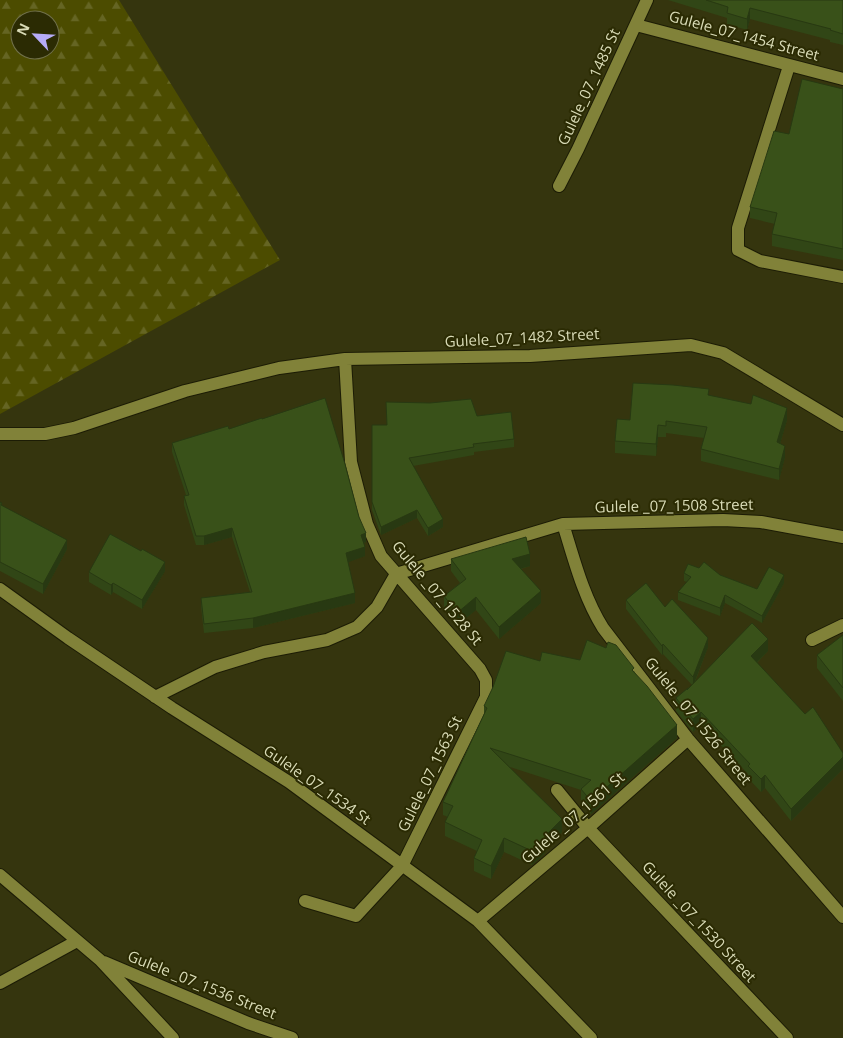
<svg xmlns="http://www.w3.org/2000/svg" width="843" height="1038" font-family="'Open Sans',sans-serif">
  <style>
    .forest { fill: url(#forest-firs); fill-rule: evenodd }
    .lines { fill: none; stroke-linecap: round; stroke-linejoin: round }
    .minor-casing { stroke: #1c1c05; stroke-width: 14 }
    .minor { stroke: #818239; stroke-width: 12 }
    .wall { fill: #314616 }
    .shaded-wall { fill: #283912 }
    .building { fill: #395119; stroke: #283912 }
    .labels { text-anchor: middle; stroke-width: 4; stroke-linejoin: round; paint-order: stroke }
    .street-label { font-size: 15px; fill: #d9dbb7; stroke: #2b2b03 }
  </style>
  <defs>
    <pattern id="forest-firs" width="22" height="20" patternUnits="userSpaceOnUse" patternTransform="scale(1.25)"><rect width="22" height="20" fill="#4c4c00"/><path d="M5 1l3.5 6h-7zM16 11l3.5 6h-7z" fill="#656523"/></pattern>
  </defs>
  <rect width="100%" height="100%" fill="#35350e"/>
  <path class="forest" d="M 0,0 L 119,0 L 280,260 L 0,414 ZM 20,20 L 50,20 L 50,50 L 20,50 Z"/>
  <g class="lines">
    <defs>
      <path id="minor" d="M 636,25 L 843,79
        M 789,66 L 738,228 L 738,250 L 760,261 L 843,277
        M 559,186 L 578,149 L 647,0
        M 0,434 L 45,434 L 74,428 L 185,391 L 279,368 L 345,359 L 530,356 L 691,345 L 723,353 L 843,425
        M 563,524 C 574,559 583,596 603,628 L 688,739 L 843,917
        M 0,589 L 68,638 L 172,708 L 289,782 L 478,921 L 591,1038
        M 812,640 L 843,625
        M 155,697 L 215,667 L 264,652 L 327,640 L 357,627 L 377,607 L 396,574 L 563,524 L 723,520 L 761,522 L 843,537
        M 557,790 L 588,828 L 787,1038
        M 0,875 L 100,960 L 173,1038
        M 305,901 L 356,916 L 402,866 L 486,697 L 486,680 L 480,669 L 381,556 L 367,524 L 351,462 L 345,359
        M 478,921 L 588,828 L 688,739
        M 104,962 L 248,1023 L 292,1038
        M 0,983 L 77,941"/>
    </defs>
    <use href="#minor" class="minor-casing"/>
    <use href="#minor" class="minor"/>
  </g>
  <path class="wall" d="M 668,0 L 843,0 L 843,45 L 830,42 L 830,40 L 750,19 L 747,30 L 727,24 L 727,18 Z
    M 843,89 L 843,260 L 772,246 L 772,234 L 775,224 L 750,218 L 750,207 L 789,134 Z
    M 709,395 L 787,420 L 780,444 L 785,457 L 779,480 L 701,461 L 701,449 L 704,438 L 666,433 L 666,437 L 658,437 L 656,456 L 615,453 L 615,441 L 630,420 Z
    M 477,416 L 514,439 L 514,447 L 474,452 L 474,455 L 413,466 L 443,527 L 428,536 L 417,518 L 381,535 L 372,510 L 372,425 L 386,425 Z
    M 262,419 L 366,542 L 364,543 L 365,556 L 348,562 L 355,603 L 253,628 L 204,633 L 201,607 L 201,598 L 250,592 L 232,537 L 204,545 L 196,545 L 184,505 L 184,496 L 186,495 L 172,452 L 172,443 L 229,429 Z
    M 0,502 L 2,506 L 67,549 L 43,594 L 0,571 Z
    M 451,559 L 530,566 L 521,569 L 541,603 L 499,639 L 476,610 L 457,625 L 444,608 L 444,596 L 460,583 L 451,571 Z
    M 165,571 L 142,609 L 113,592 L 111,595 L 89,582 L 89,572 Z
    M 684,573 L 720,575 L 757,589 L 784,583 L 762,623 L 725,603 L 720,616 L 678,600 L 678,592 L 687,582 L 684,581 Z
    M 626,600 L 665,607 L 708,647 L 695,682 L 768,651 L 757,663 L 805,714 L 843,753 L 843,769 L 791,821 L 765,788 L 761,792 L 748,778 L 748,774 L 701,724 L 693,732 L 676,711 L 676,698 L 692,685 L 663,654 L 662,655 L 626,609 Z
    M 843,635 L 843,701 L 817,668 L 817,655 Z
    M 580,660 L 634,671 L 677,738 L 591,814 L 581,802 L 581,790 L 510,767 L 562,832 L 548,847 L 544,854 L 532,865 L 504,852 L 491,879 L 474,871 L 474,858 L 477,851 L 445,836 L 445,822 L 448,817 L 443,815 L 443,802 L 484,714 L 484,706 L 540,661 Z"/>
  <path class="shaded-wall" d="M 750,8 L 750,19 L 747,30 L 747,19 Z
    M 787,408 L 787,420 L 777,454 L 777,442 Z
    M 658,425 L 658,437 L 656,456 L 656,444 Z
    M 785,446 L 785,457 L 779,480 L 779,469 Z
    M 417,510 L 417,518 L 381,535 L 381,527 Z
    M 443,519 L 443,527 L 428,536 L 428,528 Z
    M 232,528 L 232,537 L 204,545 L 204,536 Z
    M 366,533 L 366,542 L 361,544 L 361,535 Z
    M 67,540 L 67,549 L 43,594 L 43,584 Z
    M 365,547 L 365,556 L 346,563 L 346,553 Z
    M 530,554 L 530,566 L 512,571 L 512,559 Z
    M 165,562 L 165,571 L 142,609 L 142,600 Z
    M 784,575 L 784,583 L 762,623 L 762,616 Z
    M 113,583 L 113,592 L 111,595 L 111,585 Z
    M 541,591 L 541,603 L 499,639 L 499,627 Z
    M 355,593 L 355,603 L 253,628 L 253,618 Z
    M 725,595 L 725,603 L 720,616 L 720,608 Z
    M 476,597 L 476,610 L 457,625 L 457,613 Z
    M 708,638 L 708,647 L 693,686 L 693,677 Z
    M 768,639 L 768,651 L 751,668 L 751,656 Z
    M 663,644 L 663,654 L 662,655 L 662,646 Z
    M 701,712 L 701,724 L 693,732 L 693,719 Z
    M 677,725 L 677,738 L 591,814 L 591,801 Z
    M 843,757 L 843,769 L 791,821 L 791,809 Z
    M 765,775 L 765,788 L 761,792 L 761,779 Z
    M 562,819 L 562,832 L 548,847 L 544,854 L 532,865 L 532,851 L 548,833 Z
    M 504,838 L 504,852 L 491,879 L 491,866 Z"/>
  <path class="building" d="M 706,0 L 843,0 L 843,34 L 830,30 L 831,29 L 750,8 L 747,19 L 727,13 L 728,7 Z
    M 802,79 L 843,89 L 843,249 L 772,234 L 777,213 L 750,207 L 774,131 L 789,134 Z
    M 633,383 L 673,385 L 709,389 L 708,395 L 751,404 L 753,395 L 787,408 L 777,442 L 785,446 L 779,469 L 701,449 L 707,427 L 666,421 L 666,426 L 658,425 L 656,444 L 615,441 L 617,419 L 630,420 Z
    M 325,398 L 345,464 L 359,517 L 366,533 L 361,535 L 365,547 L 346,553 L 355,593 L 253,618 L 204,624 L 201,598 L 252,592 L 232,528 L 204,536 L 196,536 L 184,496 L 189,495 L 172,443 L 228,426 L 229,429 L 262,418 L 262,419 Z
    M 471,399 L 477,416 L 511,412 L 514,439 L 473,444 L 474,447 L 409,458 L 443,519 L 428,528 L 417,510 L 381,527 L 372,502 L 372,425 L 387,425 L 386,402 L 430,403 Z
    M 0,502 L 2,503 L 1,505 L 67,540 L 43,584 L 0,562 Z
    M 110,534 L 141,551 L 142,549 L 165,562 L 142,600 L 113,583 L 111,585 L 89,572 Z
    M 526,537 L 530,554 L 512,559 L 541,591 L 499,627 L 476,597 L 457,613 L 444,596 L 466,579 L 451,559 Z
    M 704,562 L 720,575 L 757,589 L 769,567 L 784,575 L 762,616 L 725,595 L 720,608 L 678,592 L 691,577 L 684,573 L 688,564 L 699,568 Z
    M 646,583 L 665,607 L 672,599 L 708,638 L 693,677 L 663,644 L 662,646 L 626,600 Z
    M 752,623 L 768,639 L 751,656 L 805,714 L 813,707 L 843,753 L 843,757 L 791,809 L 765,775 L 761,779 L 748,766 L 750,764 L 701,712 L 693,719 L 676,698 L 688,688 L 687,690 Z
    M 843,635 L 843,688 L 817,655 Z
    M 587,640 L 606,648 L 608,642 L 616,645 L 634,668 L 632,670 L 647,686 L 677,725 L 591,801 L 581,789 L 591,780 L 490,748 L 562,819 L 548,833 L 544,841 L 532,851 L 504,838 L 491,866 L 474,858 L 482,840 L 445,822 L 453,806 L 443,802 L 487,708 L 484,706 L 493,687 L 506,651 L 540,661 L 542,652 L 580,660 Z"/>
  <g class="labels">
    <g class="street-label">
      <text transform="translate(744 36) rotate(15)" y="5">Gulele_07_1454 Street</text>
      <text transform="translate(589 87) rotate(-65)" y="5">Gulele_07_1485 St</text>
      <text transform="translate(522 338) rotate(-3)" y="5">Gulele_07_1482 Street</text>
      <text transform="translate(674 506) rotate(-1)" y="5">Gulele _07_1508 Street</text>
      <text transform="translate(437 593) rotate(50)" y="5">Gulele _07_1528 St</text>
      <text transform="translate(698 721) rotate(51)" y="5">Gulele _07_1526 Street</text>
      <text transform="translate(430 774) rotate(-64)" y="5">Gulele_07_1563 St</text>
      <text transform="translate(317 785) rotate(35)" y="5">Gulele_07_1534 St</text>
      <text transform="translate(573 818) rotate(-41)" y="5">Gulele _07_1561 St</text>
      <text transform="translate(699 922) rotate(47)" y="5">Gulele _07_1530 Street</text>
      <text transform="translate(202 985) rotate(22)" y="5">Gulele _07_1536 Street</text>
    </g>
  </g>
  <g transform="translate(35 35) rotate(295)"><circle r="24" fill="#2b2b03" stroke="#71714b"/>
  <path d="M0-4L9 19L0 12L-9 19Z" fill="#b6acf8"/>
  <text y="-8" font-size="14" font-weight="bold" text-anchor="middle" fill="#d9dbb7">N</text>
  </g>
</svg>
